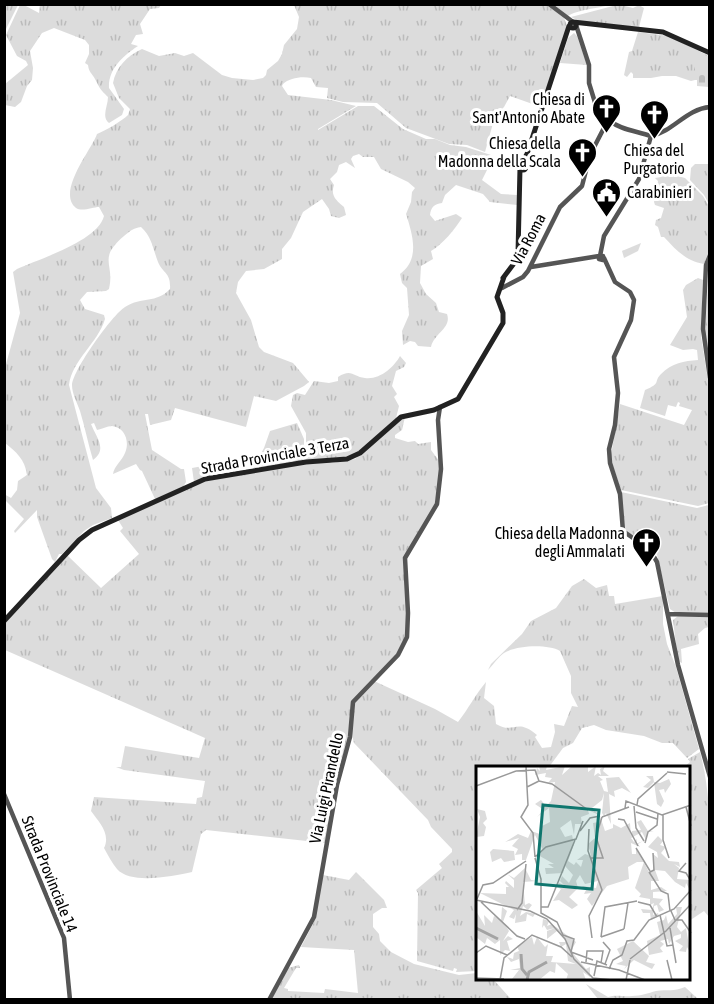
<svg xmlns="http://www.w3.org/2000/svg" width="714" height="1004" font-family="'Asap Condensed',sans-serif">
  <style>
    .grass { fill: url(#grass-tufts) }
    .cemetery { fill: url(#cemetery-stones) }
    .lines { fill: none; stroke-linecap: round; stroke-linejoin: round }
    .tertiary { stroke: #555; stroke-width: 4.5 }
    .secondary { stroke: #222; stroke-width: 5 }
    .labels { text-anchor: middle; stroke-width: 6; stroke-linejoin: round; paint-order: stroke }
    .poi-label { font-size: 16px; fill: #000; stroke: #fff; text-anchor: end }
    .street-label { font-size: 16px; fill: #000; stroke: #fff }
    .inset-river { fill: none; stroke: #a3a3a3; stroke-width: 3 }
    .inset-road { fill: none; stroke: #999; stroke-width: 1.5 }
    .view { fill: #0f766e; fill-opacity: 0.15; stroke: #0f766e; stroke-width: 3 }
    .inset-edge { fill: none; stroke: #000; stroke-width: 3 }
  </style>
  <defs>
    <pattern id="grass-tufts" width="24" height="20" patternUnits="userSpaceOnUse" patternTransform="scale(1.5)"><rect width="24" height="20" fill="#dcdcdc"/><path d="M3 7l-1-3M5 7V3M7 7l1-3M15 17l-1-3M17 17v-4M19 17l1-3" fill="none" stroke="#bbb"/></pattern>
    <pattern id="cemetery-stones" width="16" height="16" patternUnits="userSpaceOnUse" patternTransform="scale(1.5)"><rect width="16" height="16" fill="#dcdcdc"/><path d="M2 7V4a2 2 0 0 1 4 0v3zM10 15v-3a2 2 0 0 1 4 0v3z" fill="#bbb"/></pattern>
  </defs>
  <rect width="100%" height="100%" fill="#fff"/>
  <path class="grass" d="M 5,4 L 18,5 L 5,31 L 4,5 Z
    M 20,5 L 24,5 L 39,13 L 40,5 L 161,5 L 159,8 L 150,9 L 140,24 L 143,34 L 136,35 L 131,44 L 138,46 C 123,56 108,69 109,88 L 124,109 L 122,115 L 109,123 C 101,117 108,106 108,97 C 99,88 101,90 95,79 C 92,73 89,73 88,65 L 85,63 L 89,54 L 89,45 L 85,40 L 54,28 L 42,33 L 30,51 L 33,68 L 32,80 L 27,86 L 21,102 L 15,107 L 5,105 L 5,84 L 28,65 L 26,61 L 17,56 L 6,35 Z
    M 294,5 L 547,5 L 564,18 L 568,28 L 541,107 L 510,96 L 504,107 L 495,116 L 485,152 L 467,145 L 449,144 L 406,128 L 377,103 L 343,102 L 327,98 L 328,88 L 316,87 L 311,78 C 302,76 289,78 283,84 L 282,86 L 288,95 L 331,100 L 356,106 L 318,129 L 318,130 L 358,106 L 374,106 L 403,129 L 426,139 L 435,139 L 450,145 L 466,147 L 491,155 L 482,161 L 487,170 L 482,180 L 501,194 L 517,195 L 517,205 L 490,202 L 483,194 L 456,185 L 445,195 L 442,203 C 434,204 431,207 430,215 L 435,221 L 456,214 L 462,218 C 455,229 442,245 431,251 L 433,259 L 421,266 L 420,283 L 426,294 L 436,303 L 439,312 L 447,314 C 452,328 434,333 431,347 L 418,346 L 415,342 L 410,341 L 403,345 L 402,331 L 409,315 L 407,288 L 402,283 L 400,274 C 421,259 412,233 406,214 L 411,202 L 412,192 L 415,188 L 408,182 L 381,169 L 374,157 L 363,157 L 359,154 L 353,156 L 351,159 L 355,168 L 346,162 L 339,165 L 337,172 L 330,179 L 334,185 C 330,196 337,201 344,207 L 346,215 L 339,218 L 331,216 L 329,209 L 322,199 L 303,212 L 291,238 L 282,249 L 282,259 L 264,269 L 246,271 L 238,282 L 236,293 L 251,320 L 259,347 L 264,352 L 293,363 L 309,382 L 304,386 L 276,401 L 254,396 L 246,427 L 175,408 L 171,420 L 150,425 L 148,414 L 145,414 L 152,450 L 181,469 L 184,469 L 186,482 L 183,487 L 155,499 L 142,471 L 140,470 L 136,464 L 113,474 C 114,466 122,461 125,453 C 130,442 125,427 112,426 C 107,426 102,429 97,430 L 94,423 L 91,424 C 96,437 108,449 93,460 C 88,444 85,427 80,411 C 77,402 72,394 72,385 C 73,370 112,315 125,307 C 142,296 156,304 170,289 C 171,272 163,274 158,262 C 153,249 152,237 141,227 C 133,228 130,231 124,236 C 97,259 115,263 109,289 L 106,291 L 87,292 L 80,300 L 85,309 L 104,315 L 105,319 C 98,343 72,360 69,385 L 96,488 L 111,508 L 112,518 L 93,525 L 84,531 L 62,554 L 59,554 L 55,562 L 52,559 L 37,517 L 37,510 L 15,533 L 14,531 L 24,519 L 5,500 L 4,494 L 11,498 L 17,490 L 18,481 L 27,475 C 25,459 16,452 5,443 L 5,368 L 20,313 L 13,272 L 17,269 C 39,259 98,241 104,216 L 99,207 C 93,207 82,212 76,208 C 56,192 92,149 97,134 C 105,131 122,121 128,115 L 130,109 L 119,98 L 113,83 C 116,67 127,56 142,49 L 159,56 L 175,53 L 184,56 L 193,53 L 222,75 L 232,78 L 253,80 L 263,78 L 266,75 L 267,70 L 278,61 L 282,54 L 284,45 L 297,29 L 299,17 Z
    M 551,5 L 610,5 C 599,8 576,10 568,16 Z
    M 639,5 L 644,8 L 639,27 L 579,21 L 571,17 L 613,6 L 621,5 L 633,8 Z
    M 638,32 L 669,36 L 709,56 L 709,64 L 695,65 L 695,80 L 691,81 L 676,76 L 662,76 L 651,78 L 633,78 L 633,74 L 631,72 L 627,77 L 624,75 L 629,52 L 632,51 Z
    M 574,33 L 577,36 L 587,65 L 560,63 L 568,38 Z
    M 695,164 L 709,164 L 709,204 L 704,195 L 690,180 L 691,168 Z
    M 662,172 L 685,178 L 703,196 L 710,208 L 709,251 L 704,264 C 686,261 676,250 664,237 L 661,237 L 658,227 L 655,225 L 656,220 L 661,218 L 664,208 L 655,205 L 654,202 L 658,181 L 655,178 L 661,177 Z
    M 641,243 L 638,251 L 624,258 L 622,251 Z
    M 709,260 L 709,368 L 705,336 Z
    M 698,278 L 703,280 L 701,336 L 709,387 L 709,503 L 698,506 L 621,490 L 612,463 L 611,455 L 620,404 L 684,425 L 692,410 L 679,406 L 680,403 L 678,402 L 676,407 L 668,405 L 665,416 L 640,408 L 645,390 C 662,383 653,382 661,374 C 672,363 684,361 698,360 L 697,350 L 693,349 L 683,350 L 670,345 L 687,317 L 683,290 L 686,285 Z
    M 400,356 L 406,363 L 404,367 L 396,371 L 392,386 L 397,394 L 394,397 L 399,406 L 396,418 L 359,452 L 346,457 L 306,460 L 306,433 L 291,406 L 293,395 L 297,393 L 305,395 L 314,381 L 329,383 L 338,381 L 338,377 C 352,368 353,377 365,378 C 380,380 394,367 400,356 Z
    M 405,417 L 402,430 L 395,435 L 395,438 L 408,442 L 415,441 L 418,444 L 431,442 L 431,450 L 440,462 L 439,481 L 434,509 L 403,558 L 407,598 L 406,636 L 397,654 L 352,701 L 350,730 L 335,785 L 325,843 L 206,830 L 201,834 L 192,872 C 173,876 131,885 117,869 C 112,863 108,855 104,848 C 111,834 99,822 91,811 L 94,797 L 196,804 L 197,798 L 202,797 L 205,781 L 124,770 L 116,767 L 121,767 L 125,746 L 199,758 L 205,738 L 5,650 L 5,623 L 67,555 L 101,588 L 139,554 L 120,531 L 123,528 L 118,520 L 200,482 L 295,465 L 329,462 L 332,463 L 355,459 Z
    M 297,423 L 304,439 L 304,459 L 298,462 L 253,468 L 264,448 L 270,431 Z
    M 214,464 L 216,475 L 194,482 L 192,468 Z
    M 621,492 L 697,508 L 709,505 L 709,613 L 676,613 L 670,609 L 657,555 L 650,547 L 625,531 Z
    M 584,579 L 596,588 L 607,585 L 609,596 L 614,596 L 615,604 L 663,596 L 663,624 L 667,644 L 676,667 L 699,749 L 687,758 L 673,743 L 662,743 L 644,736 L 606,730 L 594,725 L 582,728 L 573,743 L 563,748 L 549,767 L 477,767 L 477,971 L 456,972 L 457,969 L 454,968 L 453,971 L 417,961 L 418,893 L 416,890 L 442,868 L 439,864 L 452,852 L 452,849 L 431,827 L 428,820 L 354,743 C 351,733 350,708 357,699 C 361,693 369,687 374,681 L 435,709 L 458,722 C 469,708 475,695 486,682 L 484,698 L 494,706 L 496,724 C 514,735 516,717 537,735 L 535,737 L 542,748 L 551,747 L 555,732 L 554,724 L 564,726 L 572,706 L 578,707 L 571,693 L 571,676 L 560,651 C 548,644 517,645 504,653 C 499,656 493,665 488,670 L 491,664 L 522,634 L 531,621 L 556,608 L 572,586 Z
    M 703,616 L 709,617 L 709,627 L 705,628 L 698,634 L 699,644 L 681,649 L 682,663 L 678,661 L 673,620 L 678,616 Z
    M 700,752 C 714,805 710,862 709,917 L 704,911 L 689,921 L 688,767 L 684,767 L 690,762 L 688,759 Z
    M 356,872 L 384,900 L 387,908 L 382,908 L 373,914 L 373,927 L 379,934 L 380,941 L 391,952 L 414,964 L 459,975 L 477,973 L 477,978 L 493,979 L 511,999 L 271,1000 L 288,968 L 299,965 L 300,968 L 296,968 L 284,988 L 288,989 L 288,991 L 324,993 L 325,989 L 358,993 L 354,950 L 301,947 L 314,922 L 323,875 L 349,880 Z
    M 586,984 L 608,997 C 616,994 623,997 632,996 C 641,996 648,993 656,991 C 668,989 673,992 685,987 L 697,998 L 703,999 L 598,999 Z"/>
  <path class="cemetery" d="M 695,64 L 709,64 L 709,87 L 697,86 L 697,80 L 695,80 Z"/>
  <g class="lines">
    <path class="tertiary" d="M 549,4 L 573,22
      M 576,25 L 589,65 L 589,83 L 597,109 L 609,121
      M 710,255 L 706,265 L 703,329 L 710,378
      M 600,256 L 604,236 L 639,179 L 651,136
      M 600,256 L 603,256 L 603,260 L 599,259 Z
      M 604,258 L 615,282 L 630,292 L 634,300 L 631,320 L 614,357 L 618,393 L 615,425 L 609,449 L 610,463 L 620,494 L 623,531 L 650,550 L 657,562 L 678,665 L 710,777
      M 531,267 L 599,256
      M 502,288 L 523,277 L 528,271 L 560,207 L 582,186 L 590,155 L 607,122 L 610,121 C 621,130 637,131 651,136 C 674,131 686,109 710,107
      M 668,614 L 710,615
      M 4,794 L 64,938 L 70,1000
      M 269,1000 L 314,917 L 337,785 L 350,737 L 353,702 L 398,655 L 407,637 L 408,613 L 405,558 L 437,504 L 441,469 L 438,420 L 440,407"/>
    <path class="secondary" d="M570 25a3 3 0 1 1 6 0a3 3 0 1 1-6 0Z
      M 573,22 L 663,32 L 710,53
      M520 167a3 3 0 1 1 6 0a3 3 0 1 1-6 0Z
      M 521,165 L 527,154 L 569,26
      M 503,278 L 515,262 L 518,253 L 520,168
      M 4,621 L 79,540 L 92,530 L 205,479 L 306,462 L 347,459 L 360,453 L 401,417 L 434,410 L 458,399 L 503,323 L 503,313 L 497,297 L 504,277"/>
  </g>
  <defs>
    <symbol id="church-pin" viewBox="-11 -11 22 30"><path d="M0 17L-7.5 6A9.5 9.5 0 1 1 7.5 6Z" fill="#000" stroke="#fff"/><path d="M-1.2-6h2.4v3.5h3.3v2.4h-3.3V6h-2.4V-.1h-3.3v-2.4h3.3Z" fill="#fff"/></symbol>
    <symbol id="civic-pin" viewBox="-11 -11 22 30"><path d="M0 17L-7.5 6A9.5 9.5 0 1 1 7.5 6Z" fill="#000" stroke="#fff"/><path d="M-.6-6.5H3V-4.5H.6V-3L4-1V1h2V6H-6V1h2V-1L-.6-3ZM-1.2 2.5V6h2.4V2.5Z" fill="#fff"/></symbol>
  </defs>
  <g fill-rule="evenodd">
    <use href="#church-pin" x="590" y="92" width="33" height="45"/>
    <use href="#church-pin" x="638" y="98" width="33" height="45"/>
    <use href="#church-pin" x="566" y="136" width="33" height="45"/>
    <use href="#civic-pin" x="590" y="176" width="33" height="45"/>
    <use href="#church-pin" x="630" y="526" width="33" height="45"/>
  </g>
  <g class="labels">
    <g class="poi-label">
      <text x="585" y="105">Chiesa di<tspan x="585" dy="18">Sant'Antonio Abate</tspan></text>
      <text x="561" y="149">Chiesa della<tspan x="561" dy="18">Madonna della Scala</tspan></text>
      <text x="654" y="156" text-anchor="middle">Chiesa del<tspan x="654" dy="18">Purgatorio</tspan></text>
      <text x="627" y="198" text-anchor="start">Carabinieri</text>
      <text x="625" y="539">Chiesa della Madonna<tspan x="625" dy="18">degli Ammalati</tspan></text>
    </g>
    <g class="street-label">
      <text transform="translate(528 239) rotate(-62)" y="6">Via Roma</text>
      <text transform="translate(275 455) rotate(-10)" y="6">Strada Provinciale 3 Terza</text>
      <text transform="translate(326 788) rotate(-78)" y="6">Via Luigi Pirandello</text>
      <text transform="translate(50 874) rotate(68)" y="6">Strada Provinciale 14</text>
    </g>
  </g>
  <g transform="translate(476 766)">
    <rect width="214" height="214" fill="#fff"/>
    <path d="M 63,0 L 71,0 L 70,4 L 89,0 L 86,9 L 96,0 L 112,0 L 112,6 L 120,0 L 118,10 L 122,7 L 125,9 L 124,3 L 129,0 L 127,5 L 133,10 L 122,10 L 127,14 L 124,15 L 128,25 L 132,26 L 130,12 L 143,11 L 155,27 L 146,22 L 138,25 L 139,31 L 133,28 L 135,58 L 130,47 L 128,50 L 126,47 L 128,27 L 126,34 L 116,42 L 123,49 L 112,44 L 113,48 L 105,51 L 106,58 L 99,58 L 98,69 L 95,54 L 84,62 L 89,71 L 96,69 L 98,78 L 92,95 L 98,99 L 100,96 L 105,101 L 107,94 L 101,94 L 109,88 L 115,90 L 112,78 L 119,72 L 117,57 L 123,56 L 124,50 L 129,65 L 137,62 L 137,58 L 145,62 L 154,57 L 155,71 L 156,65 L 165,64 L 161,56 L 165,54 L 172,65 L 178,65 L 172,66 L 170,74 L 166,66 L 155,72 L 158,76 L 161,73 L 160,78 L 167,75 L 162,78 L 164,81 L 155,77 L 156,88 L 160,88 L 160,83 L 167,95 L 173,106 L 177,105 L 177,88 L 182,92 L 181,86 L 172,81 L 182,70 L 187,75 L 184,79 L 190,81 L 185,87 L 193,95 L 203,96 L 204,101 L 198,98 L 203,102 L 201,113 L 214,114 L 214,124 L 210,117 L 209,122 L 199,116 L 189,105 L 179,104 L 183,115 L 175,115 L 175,124 L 185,121 L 191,125 L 177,126 L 177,132 L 187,133 L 183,138 L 188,144 L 183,146 L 181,139 L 178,140 L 177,149 L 182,147 L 183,150 L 175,154 L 174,147 L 167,147 L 165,143 L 176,144 L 178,137 L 174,139 L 174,133 L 163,131 L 165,128 L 159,122 L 168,96 L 161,96 L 152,101 L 153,113 L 131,120 L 116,140 L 111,133 L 115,127 L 108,128 L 110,124 L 106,120 L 120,122 L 122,115 L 109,118 L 104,109 L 100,115 L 102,122 L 93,131 L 102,139 L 96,143 L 83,134 L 77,135 L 85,123 L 80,121 L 83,117 L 88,119 L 84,115 L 86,110 L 93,117 L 97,109 L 89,100 L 87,107 L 70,108 L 69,102 L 78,102 L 72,98 L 78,98 L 62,89 L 67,84 L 59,69 L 50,94 L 46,94 L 46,88 L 39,89 L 42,83 L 36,80 L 43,72 L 29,76 L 42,68 L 52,72 L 55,65 L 64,68 L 66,60 L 74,56 L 73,42 L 61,51 L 68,44 L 59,38 L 65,34 L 70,40 L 75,35 L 79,16 L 72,17 L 76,12 L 69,11 L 70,7 L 59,9 L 61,2 L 64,5 ZM 170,10 L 177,10 L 178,16 L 184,17 L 193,13 L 195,18 L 189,27 L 188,23 L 183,24 L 188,35 L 185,41 L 181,38 L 178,16 L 172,22 L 167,21 L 175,14 ZM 17,83 L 38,85 L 39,94 L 28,96 L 25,92 L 16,96 L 14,86 ZM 49,102 L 55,114 L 61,115 L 47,116 L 49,139 L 53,137 L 56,139 L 52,144 L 47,140 L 44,150 L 50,146 L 59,148 L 57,151 L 51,148 L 50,155 L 39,157 L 40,148 L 38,153 L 33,151 L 38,144 L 4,127 L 30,128 L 30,121 L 33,121 L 29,117 L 30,115 L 38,122 L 38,114 L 31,108 L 38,112 ZM 26,141 L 31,145 L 27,156 L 33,165 L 27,175 L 32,170 L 37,173 L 31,175 L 34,185 L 29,184 L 24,189 L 24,174 L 19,178 L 11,172 L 9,178 L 0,171 L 0,145 L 9,160 L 8,149 L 16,157 L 18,150 L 25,154 ZM 200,141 L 206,141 L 201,161 L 205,166 L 210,162 L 214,186 L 211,181 L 210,186 L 203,185 L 207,180 L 199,175 L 205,172 L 205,168 L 198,170 L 193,178 L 192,173 L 184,175 L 188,178 L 184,182 L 187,186 L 173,189 L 171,175 L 184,169 L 181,156 L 188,154 L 190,149 L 192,158 L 201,148 ZM 67,153 L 73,155 L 71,160 L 76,158 L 100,176 L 95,185 L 110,203 L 114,201 L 114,211 L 107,206 L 110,214 L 90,214 L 92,208 L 80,197 L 79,207 L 74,205 L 63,214 L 36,213 L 43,204 L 34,204 L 44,202 L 43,193 L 35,196 L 31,191 L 37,193 L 38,187 L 43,185 L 41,180 L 56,171 L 58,179 L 61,171 L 69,181 L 72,178 L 70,190 L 86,190 L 77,190 L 75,196 L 100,198 L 92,195 L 90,178 L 85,181 L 83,176 L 91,176 L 81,165 L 71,173 L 71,165 L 79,162 L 71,164 L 68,159 L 66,162 ZM 157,175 L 173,190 L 170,196 L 179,198 L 176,203 L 158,194 L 148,203 L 150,200 L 140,198 L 147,195 L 141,183 Z" fill="#dcdcdc"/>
    <path d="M 1,43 L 9,45 L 11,53 L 7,57 L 10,61 L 8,70 L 0,71 L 4,51 Z" fill="#dcdcdc"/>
    <path class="inset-river" d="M 0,162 L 22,173M 45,188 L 46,203 L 51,209M 51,214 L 53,206 L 71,196"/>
    <path class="inset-road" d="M 50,0 L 51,21M 40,5 L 59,4 L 63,15M 191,6 L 210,8M 63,15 L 76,18 L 112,44M 0,20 L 40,5M 161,39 L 162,33 L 191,7M 158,40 L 160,62 L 168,75M 210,41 L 215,60M 149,42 L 150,35 L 186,49 L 215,39M 160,46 L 181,53M 187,48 L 187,74 L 193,92M 126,51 L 153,41M 142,53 L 148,54 L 162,80M 113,63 L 112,85 L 126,124 L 113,150 L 116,172M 104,65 L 114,52 L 124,50M 169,77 L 172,66 L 181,59 L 182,47M 160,82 L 174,105M 59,91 L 57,67 L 45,51 L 52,39 L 51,21 L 63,15M 59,91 L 70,81 L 100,73 L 107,55M 59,92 L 65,113 L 65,147 L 81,156 L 87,169 L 98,173 L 95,186 L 117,194M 115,92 L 127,92 L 120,71 L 126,51M 210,97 L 203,105 L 210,107 L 215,115M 173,106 L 185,125 L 192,128 L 194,145M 174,106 L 178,104 L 177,87M 1,133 L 7,119 L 17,117 L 50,95M 0,134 L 54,145 L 71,153 L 89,173 L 98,193 L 117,212 L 136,214M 5,136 L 41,170 L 49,173M 162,136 L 174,139 L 181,151M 65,141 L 72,141 L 99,74M 41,144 L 46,137 L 50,98M 195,145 L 199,154 L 206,154 L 215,167M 184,149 L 191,180 L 197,179M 194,162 L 200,197M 148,163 L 152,137M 125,171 L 129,141 L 161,135M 125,171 L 148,163M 127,176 L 134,184 L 129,198M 0,187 L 10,180 L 31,189M 154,193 L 190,165 L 215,138M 191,194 L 196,214M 105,196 L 143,204 L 169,214M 110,196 L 111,185 L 127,185 L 125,197M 133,203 L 137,194 L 146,189 L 151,175 L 158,174 L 173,154 L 198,143 L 215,124M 118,210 L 121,195 L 131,199M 0,212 L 28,213M 24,214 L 28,192 L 56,169 L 85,181 L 96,191M 150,214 L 154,194"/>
    <path class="view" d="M 67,39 L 123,44 L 116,123 L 60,118 Z"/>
    <rect width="214" height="214" class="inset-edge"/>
  </g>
  <rect width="714" height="1004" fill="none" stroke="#000000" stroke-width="12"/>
</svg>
